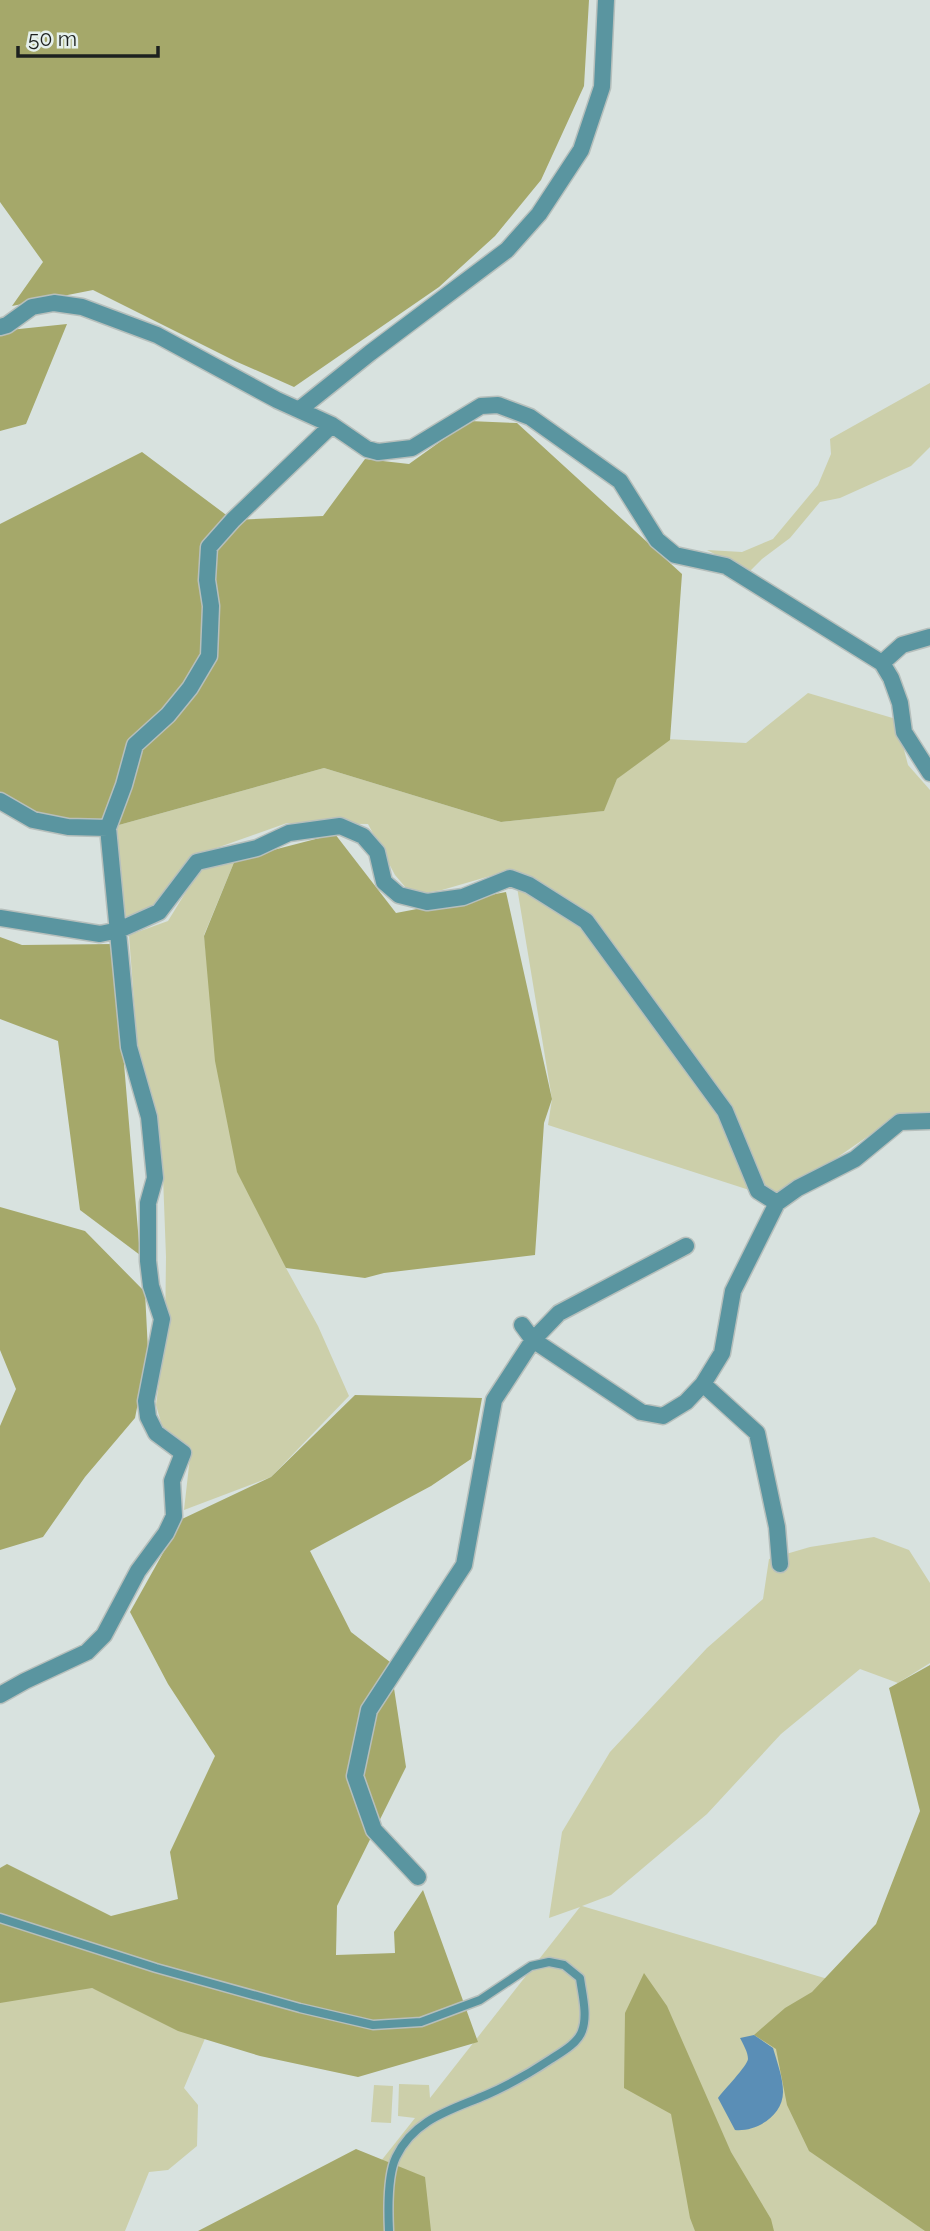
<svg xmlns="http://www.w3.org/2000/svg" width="930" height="2231" font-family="Raleway,sans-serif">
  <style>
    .green { fill: #cccfaa }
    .forest { fill: #a5a86a }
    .water { fill: #5a8eb6 }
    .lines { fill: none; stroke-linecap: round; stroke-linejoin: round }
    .service-casing { stroke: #b6bfbc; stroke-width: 11 }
    .minor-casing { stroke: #b6bfbc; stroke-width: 19 }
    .service { stroke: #5a95a0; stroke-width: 8 }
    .minor { stroke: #5a95a0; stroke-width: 16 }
  </style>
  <rect width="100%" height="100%" fill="#d8e2df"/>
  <path class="green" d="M 930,383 L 930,447 L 911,466 L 840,498 L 820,502 L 790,538 L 762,559 L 749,572 L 707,550 L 742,552 L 773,539 L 818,485 L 831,454 L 830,439 Z
    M 808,693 L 896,719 L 908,765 L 930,790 L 930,1114 L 890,1121 L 777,1199 L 548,1125 L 552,1099 L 514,869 L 442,890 L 412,895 L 395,875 L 368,824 L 287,823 L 194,856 L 156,908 L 126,917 L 108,828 L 324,768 L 501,822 L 603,811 L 617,779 L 666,739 L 746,743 Z
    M 235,860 L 204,935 L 220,1086 L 286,1268 L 318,1326 L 349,1396 L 271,1477 L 184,1510 L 191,1448 L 162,1426 L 156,1405 L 165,1335 L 166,1257 L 163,1176 L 137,1041 L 129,935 L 168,921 L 200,869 Z
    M 874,1537 L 909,1550 L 930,1583 L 930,1663 L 898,1683 L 860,1669 L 781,1734 L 707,1814 L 611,1895 L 582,1906 L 848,1985 L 930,2231 L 338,2231 L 343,2209 L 415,2118 L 398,2116 L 399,2084 L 429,2085 L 430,2098 L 580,1907 L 549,1918 L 562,1832 L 610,1752 L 707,1648 L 763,1599 L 769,1559 L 810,1547 Z
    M 0,1968 L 215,2015 L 184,2088 L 198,2105 L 197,2146 L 168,2170 L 149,2172 L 125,2231 L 0,2231 Z
    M 374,2085 L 393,2086 L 391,2123 L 371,2122 Z"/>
  <path class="forest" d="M 0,0 L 589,0 L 584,86 L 541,180 L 495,236 L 439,287 L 294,387 L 235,361 L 93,290 L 12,306 L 43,262 L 0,202 Z
    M 67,324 L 26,424 L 0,431 L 0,331 Z
    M 469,421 L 517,423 L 682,574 L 670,740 L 617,779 L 604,811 L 501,822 L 324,768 L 108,828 L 68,827 L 0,797 L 0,524 L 142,452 L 233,520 L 323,516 L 365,459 L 409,464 Z
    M 335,834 L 396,913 L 506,892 L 552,1099 L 544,1123 L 535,1255 L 384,1273 L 365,1278 L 286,1268 L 237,1172 L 215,1061 L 204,936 L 235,860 Z
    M 0,937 L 22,945 L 114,944 L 140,1255 L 80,1210 L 58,1041 L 0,1019 Z
    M 0,1207 L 85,1231 L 145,1292 L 148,1351 L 135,1418 L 85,1477 L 43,1537 L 0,1550 L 0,1426 L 16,1389 L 0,1350 Z
    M 355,1395 L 482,1398 L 471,1459 L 431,1486 L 310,1551 L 351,1632 L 390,1662 L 406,1767 L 337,1906 L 336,1955 L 395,1953 L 394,1932 L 423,1890 L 478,2042 L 358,2077 L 260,2056 L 178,2031 L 92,1988 L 0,2003 L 0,1868 L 7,1864 L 111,1916 L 178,1899 L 170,1852 L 215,1756 L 168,1684 L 130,1612 L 182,1519 L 271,1477 Z
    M 930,1665 L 930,2231 L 925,2231 L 809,2151 L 787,2105 L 776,2049 L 754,2035 L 785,2008 L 812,1992 L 876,1924 L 920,1811 L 889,1688 Z
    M 644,1973 L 667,2006 L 731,2152 L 771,2219 L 774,2231 L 695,2231 L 690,2218 L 671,2114 L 624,2088 L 625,2013 Z
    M 356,2149 L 425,2177 L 431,2231 L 198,2231 Z"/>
  <path class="water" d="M 754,2035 L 773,2048 C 777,2062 783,2078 783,2092 C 783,2116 756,2132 735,2130 L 718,2098 C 723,2091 748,2065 748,2059 C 748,2052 743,2044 740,2038 Z"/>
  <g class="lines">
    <defs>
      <path id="service" d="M 0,1918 L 156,1968 L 300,2008 L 373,2025 L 421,2022 L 480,2000 L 531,1966 L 549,1962 L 564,1965 L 580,1978 C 582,1994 588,2015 582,2031 C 578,2043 562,2052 551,2059 C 530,2073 509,2085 486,2095 C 451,2110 414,2119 396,2157 C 387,2176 388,2210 389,2231"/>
      <path id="minor" d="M 0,327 L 7,325 L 32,307 L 54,303 L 82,307 L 157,335 L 277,400 L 332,425 L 367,449 L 378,452 L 412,448 L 481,406 L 498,405 L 530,417 L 620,481 L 657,540 L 675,555 L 726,566 L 882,663 L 891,678 L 900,703 L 904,732 L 930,773
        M 300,409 L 370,353 L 507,250 L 539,214 L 581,150 L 602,87 L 606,0
        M 882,663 L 902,645 L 930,637
        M 0,801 L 33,820 L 68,827 L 108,828
        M 0,918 L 100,934 L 119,930 L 159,912 L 197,862 L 257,848 L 289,833 L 340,826 L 363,836 L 377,852 L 384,882 L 399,895 L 427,902 L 463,897 L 510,878 L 529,885 L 586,921 L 725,1111 L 758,1191 L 777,1203
        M 522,1325 L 533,1340 L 641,1412 L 663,1416 L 686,1402 L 703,1384 L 722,1353 L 733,1291 L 777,1203 L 798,1188 L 855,1159 L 900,1122 L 930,1121
        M 703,1384 L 757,1433 L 777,1527 L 780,1564
        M 0,1695 L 25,1681 L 87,1652 L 104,1635 L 138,1571 L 166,1533 L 174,1516 L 172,1481 L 183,1453 L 156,1433 L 148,1417 L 146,1401 L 162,1319 L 151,1286 L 148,1261 L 148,1203 L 155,1178 L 149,1117 L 129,1047 L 108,828 L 124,785 L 135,745 L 168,715 L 190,688 L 209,656 L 211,606 L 207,580 L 209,547 L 233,520 L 332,425
        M 418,1877 L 374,1830 L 355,1776 L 369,1710 L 464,1565 L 494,1400 L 533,1340 L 559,1313 L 686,1246"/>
    </defs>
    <use href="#service" class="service-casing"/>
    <use href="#minor" class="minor-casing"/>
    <use href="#service" class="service"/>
    <use href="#minor" class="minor"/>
  </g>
  <path d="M18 46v10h140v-10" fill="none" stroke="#1d211f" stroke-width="3.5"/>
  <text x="28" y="46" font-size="21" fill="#1d211f" stroke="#e5f0ec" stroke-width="5" paint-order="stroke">50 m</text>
</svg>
